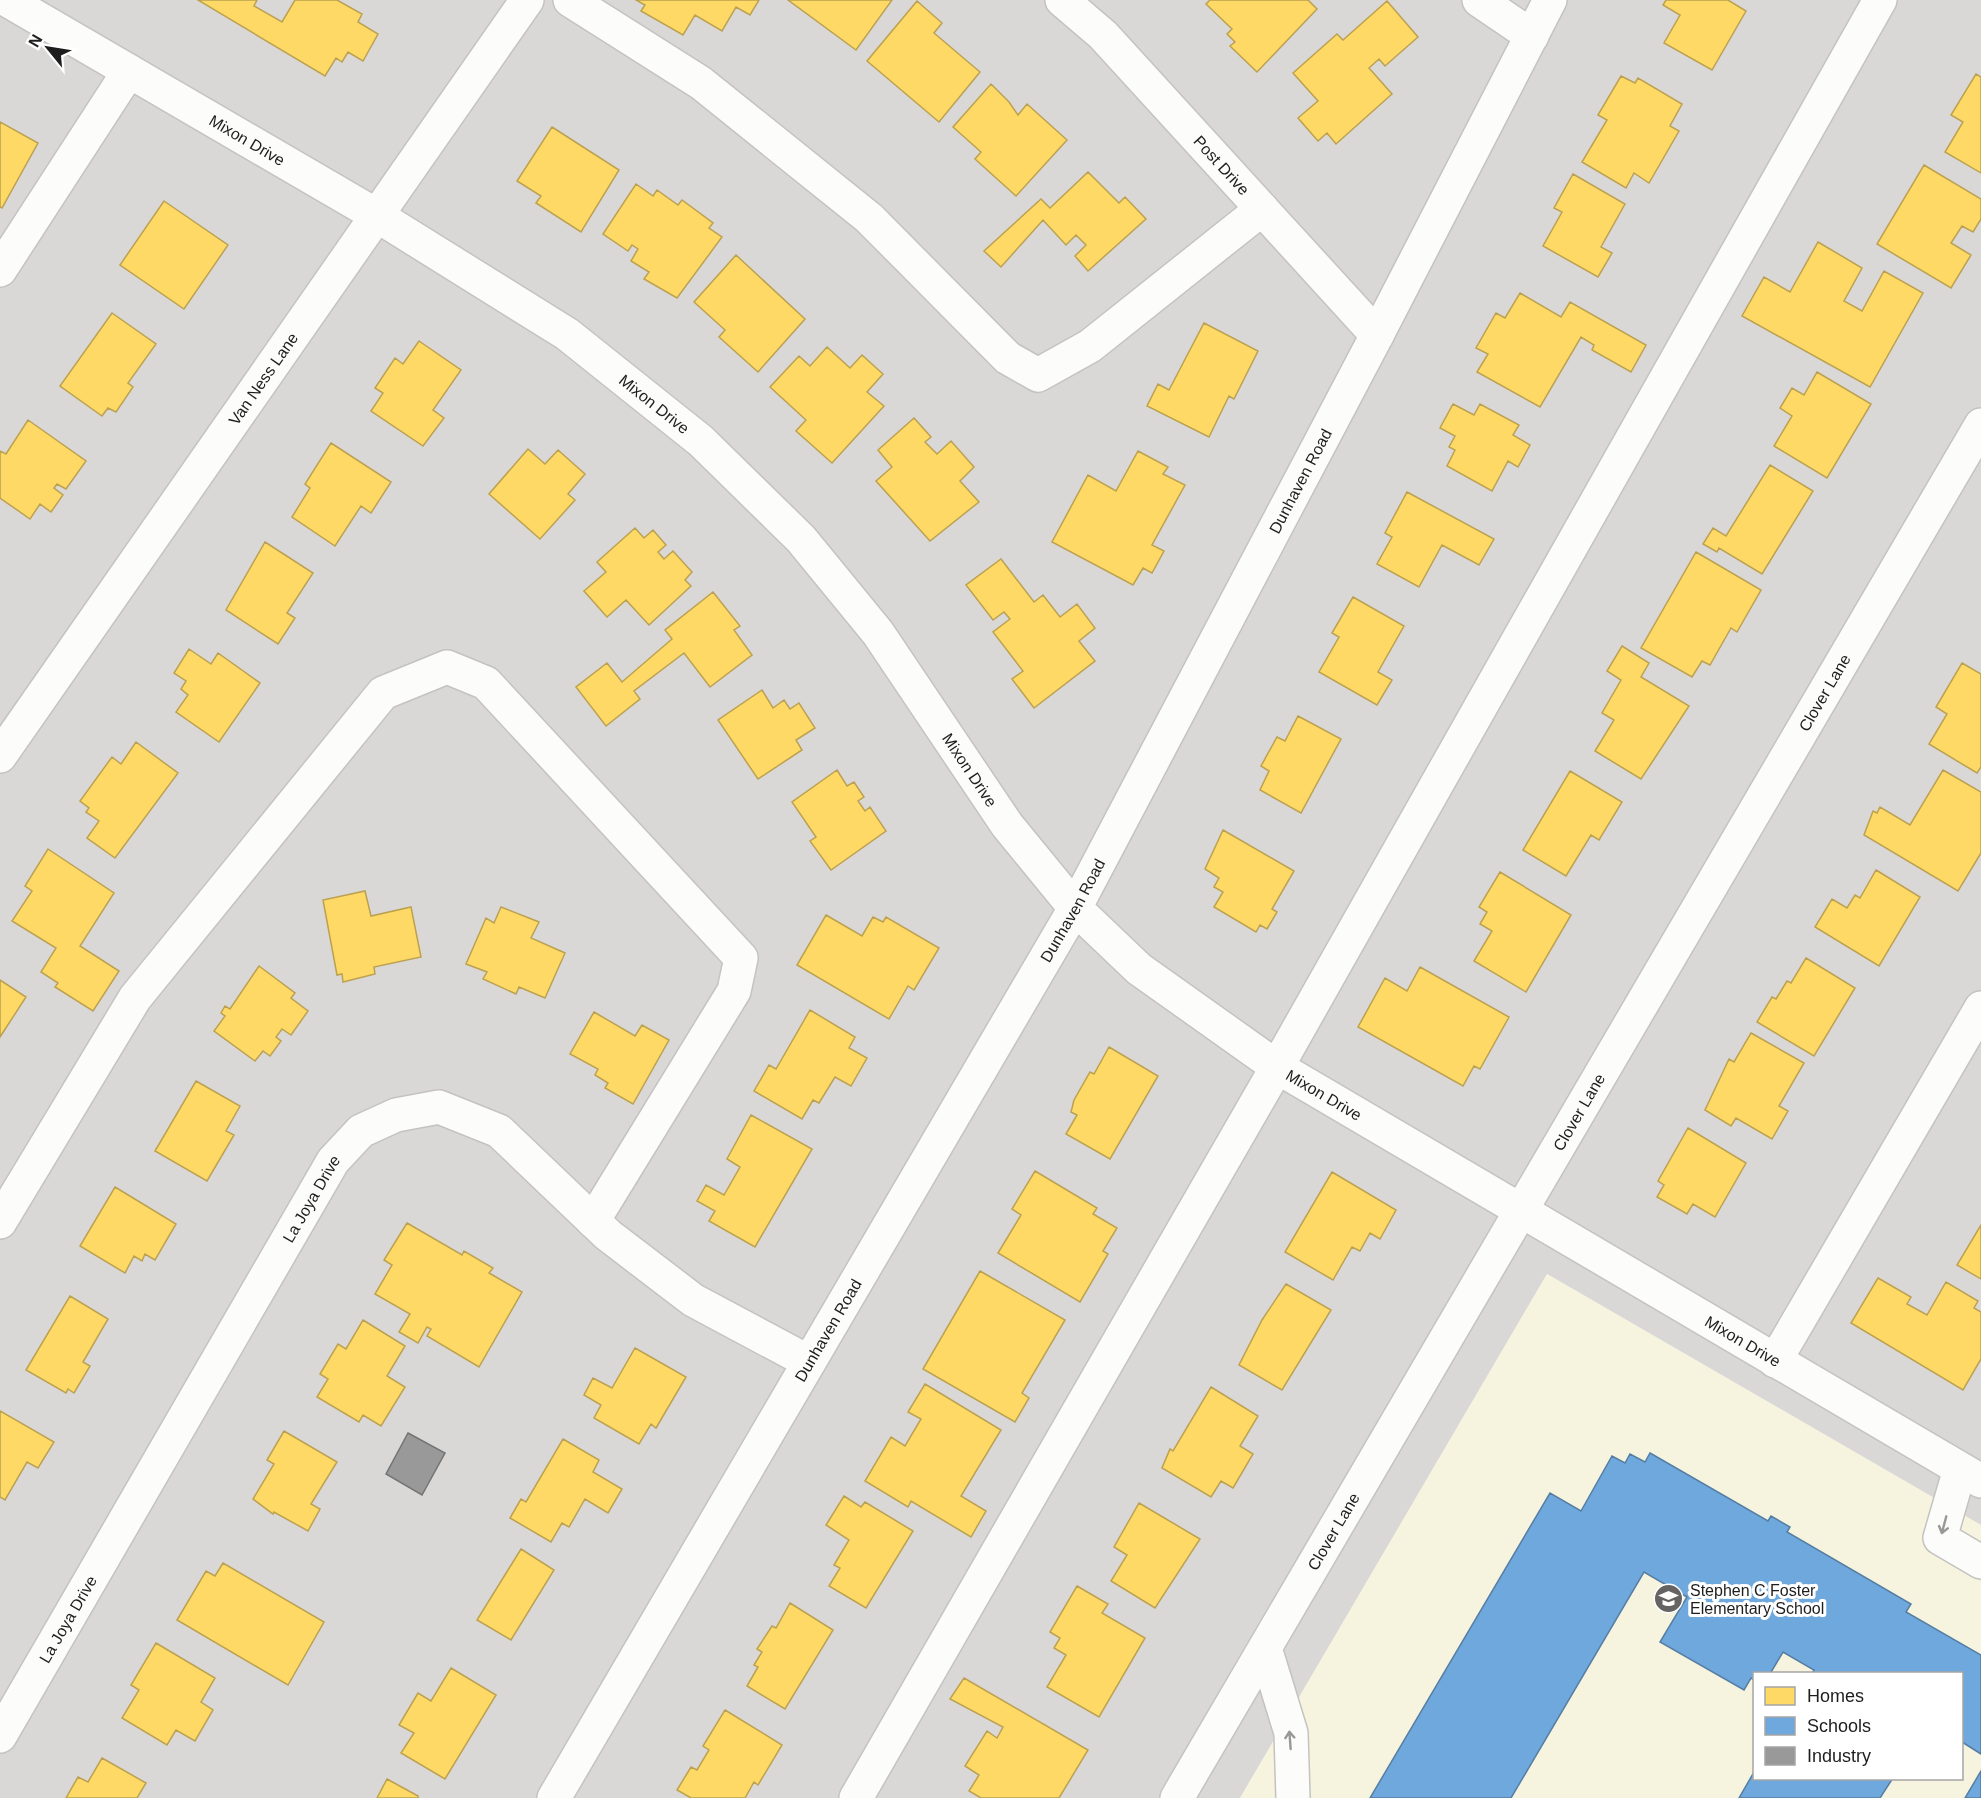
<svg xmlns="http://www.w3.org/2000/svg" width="1981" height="1798" font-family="Arial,sans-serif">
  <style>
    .residential { fill: #dad8d7 }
    .education { fill: #f6f3df; fill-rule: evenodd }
    .homes { fill: #ffd966; stroke: #bba150; stroke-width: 1.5 }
    .schools { fill: #6fa8dc; stroke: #567ea3; stroke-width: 1.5 }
    .industry { fill: #999; stroke: #747474; stroke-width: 1.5 }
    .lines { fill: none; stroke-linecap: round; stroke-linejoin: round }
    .minor-casing { stroke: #c4c3c1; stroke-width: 36 }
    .minor { stroke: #fcfcfb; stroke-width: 33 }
    .oneway { stroke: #989897 }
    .labels { text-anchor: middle; stroke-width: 6; stroke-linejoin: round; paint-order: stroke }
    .street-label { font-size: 16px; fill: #1d1d1d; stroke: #fff }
    .poi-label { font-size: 16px; fill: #1d1d1d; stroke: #fff; text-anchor: start }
  </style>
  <rect width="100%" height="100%" fill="#ebe8e5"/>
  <path class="residential" d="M 0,0 L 1981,0 L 1981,1525 L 1547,1274 L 1240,1798 L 0,1798 Z"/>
  <path class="education" d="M 1547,1274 L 1981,1525 L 1981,1798 L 1240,1798 ZM 1754,1674 L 1962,1674 L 1962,1778 L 1754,1778 Z"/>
  <path class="homes" d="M 198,0 L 257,0 L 254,6 L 282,22 L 295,0 L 337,0 L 362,14 L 358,22 L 378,34 L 363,61 L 348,52 L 342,62 L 336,58 L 325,76 Z
    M 636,0 L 759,0 L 750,15 L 736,7 L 722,31 L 695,15 L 683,35 L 641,11 L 645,5 Z
    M 788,0 L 892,0 L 856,50 Z
    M 1210,0 L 1308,0 L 1317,9 L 1257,72 L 1230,46 L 1235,42 L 1227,34 L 1232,29 L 1206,4 Z
    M 1666,0 L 1728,0 L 1746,11 L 1712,70 L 1664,43 L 1680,15 L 1663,5 Z
    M 917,1 L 942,23 L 934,33 L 980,72 L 939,122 L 867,61 Z
    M 1387,1 L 1418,37 L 1385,66 L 1379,59 L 1369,68 L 1392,94 L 1336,144 L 1327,133 L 1318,141 L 1298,118 L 1318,101 L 1293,73 L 1337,34 L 1343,40 Z
    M 1976,74 L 1981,77 L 1981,173 L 1945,152 L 1963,122 L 1951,115 Z
    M 1621,76 L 1635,83 L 1638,78 L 1682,104 L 1670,126 L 1679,131 L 1649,183 L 1634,173 L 1626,188 L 1582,162 L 1607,120 L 1598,115 Z
    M 991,84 L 1009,102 L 1018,115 L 1027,104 L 1067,140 L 1016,196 L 975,159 L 981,152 L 953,127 Z
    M 0,122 L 38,143 L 2,208 L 0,207 Z
    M 552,127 L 619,170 L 581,232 L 536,203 L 541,196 L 517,181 Z
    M 1924,165 L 1981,199 L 1981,219 L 1973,232 L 1962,226 L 1951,243 L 1971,255 L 1951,288 L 1877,244 Z
    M 1088,172 L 1119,203 L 1125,197 L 1146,219 L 1088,271 L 1075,256 L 1086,245 L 1076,235 L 1066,245 L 1043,220 L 1001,267 L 984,251 L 1041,199 L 1050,208 Z
    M 1573,174 L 1625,204 L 1601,247 L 1612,253 L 1598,277 L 1543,246 L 1562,212 L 1554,208 Z
    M 636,184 L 653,196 L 657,190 L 678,205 L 682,200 L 713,223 L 709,228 L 722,237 L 677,298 L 644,279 L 649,272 L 631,261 L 638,249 L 632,245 L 628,251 L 603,234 Z
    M 164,201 L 228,245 L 184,309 L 120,265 Z
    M 1818,242 L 1862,268 L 1844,301 L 1862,311 L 1884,271 L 1923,293 L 1870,387 L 1742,316 L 1764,277 L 1790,292 Z
    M 736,255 L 805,319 L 758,372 L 719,337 L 725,330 L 694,302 Z
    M 1520,293 L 1561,317 L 1570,302 L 1646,345 L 1631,372 L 1592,350 L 1594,345 L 1581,337 L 1540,407 L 1477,372 L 1488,354 L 1476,348 L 1496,313 L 1505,318 Z
    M 112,313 L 156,344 L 128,383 L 133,387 L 116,412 L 108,408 L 102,416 L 60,386 Z
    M 1204,323 L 1258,351 L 1234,399 L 1229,396 L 1209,437 L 1147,406 L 1158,384 L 1169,390 Z
    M 419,341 L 461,370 L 433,410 L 444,418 L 423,446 L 371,411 L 383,393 L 375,388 L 395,358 L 403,364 Z
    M 827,347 L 850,368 L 862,355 L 883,374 L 867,392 L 884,406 L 832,463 L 796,431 L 806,420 L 770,387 L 799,356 L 810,366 Z
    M 1817,372 L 1871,404 L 1827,478 L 1774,446 L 1792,416 L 1780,408 L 1792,388 L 1804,395 Z
    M 1453,404 L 1474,415 L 1480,404 L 1519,425 L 1513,435 L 1530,445 L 1518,467 L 1508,461 L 1492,491 L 1447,466 L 1455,450 L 1449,447 L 1455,436 L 1440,428 Z
    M 914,418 L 931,437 L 925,442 L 937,454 L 951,441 L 974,467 L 960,481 L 979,502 L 930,541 L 876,481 L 892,467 L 878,450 Z
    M 28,420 L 86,461 L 66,489 L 57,484 L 54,488 L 63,495 L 51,512 L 40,504 L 30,519 L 0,498 L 0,451 L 6,454 Z
    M 331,443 L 391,482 L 371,513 L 361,506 L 335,546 L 292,517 L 310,488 L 305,484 Z
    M 528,449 L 545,464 L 558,450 L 585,474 L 568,494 L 575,500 L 540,539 L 489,494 Z
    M 1138,451 L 1168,467 L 1163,474 L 1185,485 L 1152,545 L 1164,551 L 1152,573 L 1143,568 L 1133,585 L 1052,542 L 1088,475 L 1116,491 Z
    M 1770,465 L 1813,491 L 1762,574 L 1719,548 L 1717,552 L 1703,544 L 1713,528 L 1726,536 Z
    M 1407,492 L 1494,539 L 1479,565 L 1442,545 L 1419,587 L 1377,564 L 1392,537 L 1385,533 Z
    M 635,528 L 644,538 L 653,530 L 666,545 L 658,552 L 664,559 L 673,551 L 692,572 L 685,580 L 691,586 L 649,625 L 626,600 L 607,617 L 584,591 L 606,572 L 597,562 Z
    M 265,542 L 313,573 L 287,613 L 295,618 L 278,644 L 226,610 Z
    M 1696,552 L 1761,590 L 1737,632 L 1731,628 L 1710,665 L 1702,661 L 1692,677 L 1641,648 Z
    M 1001,559 L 1034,602 L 1043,595 L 1060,617 L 1077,604 L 1095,628 L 1079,641 L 1095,661 L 1034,708 L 1012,679 L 1023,671 L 993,632 L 1010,619 L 1004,612 L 993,620 L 966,585 Z
    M 713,592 L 740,626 L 734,630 L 752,655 L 710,687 L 684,653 L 634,691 L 640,699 L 606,726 L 576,687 L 607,663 L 622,682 L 672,639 L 665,630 Z
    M 1353,597 L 1404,626 L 1378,672 L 1392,680 L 1377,705 L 1319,672 L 1339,637 L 1332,633 Z
    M 1622,646 L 1649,663 L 1641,677 L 1689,706 L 1641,779 L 1595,751 L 1614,720 L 1602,713 L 1621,680 L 1607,671 Z
    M 189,649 L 211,664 L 218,653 L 260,683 L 219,742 L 176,712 L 188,695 L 181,689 L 186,681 L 174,673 Z
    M 1962,663 L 1981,674 L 1981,767 L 1977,773 L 1929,744 L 1947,714 L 1936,707 Z
    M 762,690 L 773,708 L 784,700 L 790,709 L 799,703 L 815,728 L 796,740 L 802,750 L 758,779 L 718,720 Z
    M 1298,716 L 1341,739 L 1301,813 L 1260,790 L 1269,771 L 1261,766 L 1277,737 L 1285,741 Z
    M 136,742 L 178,773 L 115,858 L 87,838 L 99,821 L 86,812 L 89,808 L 80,801 L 112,757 L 121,764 Z
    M 837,770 L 847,786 L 854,782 L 864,797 L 858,801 L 865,811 L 870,807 L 886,831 L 831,870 L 810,841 L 816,837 L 792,802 Z
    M 1943,770 L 1981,792 L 1981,853 L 1958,891 L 1864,835 L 1873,811 L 1877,813 L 1880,807 L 1910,825 Z
    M 1570,771 L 1622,802 L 1599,840 L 1591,835 L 1566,876 L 1523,850 Z
    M 1223,830 L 1294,871 L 1272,909 L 1277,912 L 1267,929 L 1260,925 L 1256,932 L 1214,907 L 1223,892 L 1214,887 L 1219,878 L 1205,869 Z
    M 48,849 L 114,893 L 80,946 L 119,971 L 93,1011 L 55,987 L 58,983 L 41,972 L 56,948 L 12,921 L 32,891 L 25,886 Z
    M 1876,870 L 1920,897 L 1879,966 L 1815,927 L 1832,899 L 1847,908 L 1855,895 L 1860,898 Z
    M 1500,872 L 1571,915 L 1526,992 L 1474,961 L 1492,931 L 1480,924 L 1487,912 L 1479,907 Z
    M 365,891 L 371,916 L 411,907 L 421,957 L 374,967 L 375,974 L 343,982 L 342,974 L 337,975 L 323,900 Z
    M 501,907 L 539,922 L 531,938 L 565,953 L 545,998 L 519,987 L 516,994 L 483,979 L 487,972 L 466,964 L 486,918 L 494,923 Z
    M 826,915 L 862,936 L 873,917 L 883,922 L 886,917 L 939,948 L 914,990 L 908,986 L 889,1019 L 797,965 Z
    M 1806,958 L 1855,988 L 1814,1056 L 1757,1022 L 1772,997 L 1776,999 L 1787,981 L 1791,983 Z
    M 259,966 L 295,993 L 291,998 L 308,1011 L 291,1035 L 282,1029 L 276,1037 L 281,1041 L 270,1056 L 263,1051 L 255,1061 L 214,1031 L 225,1016 L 221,1013 L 225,1006 L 230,1009 Z
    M 1420,967 L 1509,1017 L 1480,1069 L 1474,1066 L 1463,1086 L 1358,1027 L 1385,978 L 1407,991 Z
    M 0,980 L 26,997 L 0,1037 Z
    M 810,1010 L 855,1037 L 849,1048 L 867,1058 L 851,1086 L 835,1077 L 819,1103 L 813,1100 L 802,1119 L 754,1091 L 769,1065 L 776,1069 Z
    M 594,1012 L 635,1036 L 642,1025 L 669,1040 L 633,1104 L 605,1088 L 608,1083 L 595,1075 L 598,1069 L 570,1054 Z
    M 1751,1033 L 1804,1063 L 1779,1106 L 1788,1111 L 1772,1139 L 1736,1118 L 1731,1126 L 1705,1110 L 1729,1059 L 1734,1062 Z
    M 1109,1047 L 1158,1076 L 1110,1159 L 1066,1134 L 1077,1115 L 1071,1112 L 1074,1100 L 1090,1072 L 1094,1074 Z
    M 196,1081 L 240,1106 L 226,1131 L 234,1135 L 207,1181 L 155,1151 Z
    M 751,1115 L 812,1149 L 755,1247 L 709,1221 L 715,1211 L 697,1201 L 706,1185 L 724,1195 L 740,1167 L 727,1159 Z
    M 1688,1128 L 1746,1163 L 1715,1217 L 1693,1204 L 1687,1214 L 1657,1197 L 1664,1185 L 1658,1181 Z
    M 1035,1171 L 1097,1208 L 1093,1214 L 1117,1228 L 1103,1251 L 1108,1254 L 1080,1302 L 998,1253 L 1021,1215 L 1012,1209 Z
    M 1332,1172 L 1396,1210 L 1380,1239 L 1370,1233 L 1360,1251 L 1352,1247 L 1333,1280 L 1285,1252 Z
    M 115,1187 L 176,1224 L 155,1260 L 145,1254 L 142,1261 L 134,1256 L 125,1273 L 80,1246 Z
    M 407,1223 L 462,1255 L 464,1251 L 493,1268 L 489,1273 L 522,1292 L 479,1367 L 427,1336 L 431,1329 L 427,1327 L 418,1343 L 399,1332 L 410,1314 L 375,1294 L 392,1265 L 384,1260 Z
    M 1981,1225 L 1981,1279 L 1957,1265 Z
    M 980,1271 L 1065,1320 L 1022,1393 L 1029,1398 L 1015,1422 L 923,1369 Z
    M 1878,1278 L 1911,1297 L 1907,1304 L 1927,1315 L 1946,1282 L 1978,1301 L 1974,1308 L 1981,1312 L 1981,1359 L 1963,1390 L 1851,1323 Z
    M 1286,1284 L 1331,1310 L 1282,1390 L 1239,1365 L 1262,1320 Z
    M 70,1296 L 108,1319 L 83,1362 L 90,1366 L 74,1393 L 68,1389 L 66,1393 L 26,1370 Z
    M 363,1320 L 405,1346 L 387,1376 L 405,1387 L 381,1426 L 363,1415 L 359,1422 L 317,1397 L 328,1379 L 320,1374 L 338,1344 L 346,1349 Z
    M 635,1348 L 686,1377 L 656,1428 L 651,1424 L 639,1444 L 594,1418 L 601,1405 L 584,1395 L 593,1378 L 612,1388 Z
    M 925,1384 L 1001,1430 L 961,1496 L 986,1511 L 971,1537 L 911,1501 L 908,1507 L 865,1481 L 891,1437 L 905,1446 L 921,1419 L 908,1412 Z
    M 1211,1387 L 1258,1416 L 1240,1446 L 1253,1454 L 1233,1488 L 1221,1481 L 1211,1497 L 1162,1468 L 1170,1449 L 1173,1451 Z
    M 0,1411 L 54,1442 L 38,1468 L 27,1462 L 5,1500 L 0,1497 Z
    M 284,1431 L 337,1462 L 311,1504 L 320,1509 L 308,1531 L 274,1512 L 273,1514 L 253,1499 L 274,1464 L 267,1460 Z
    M 563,1439 L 599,1460 L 593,1472 L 622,1489 L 608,1513 L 585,1499 L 569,1527 L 562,1523 L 551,1542 L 510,1518 L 521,1499 L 526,1502 Z
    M 844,1496 L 861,1507 L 865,1502 L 913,1531 L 866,1608 L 829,1586 L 840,1568 L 834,1565 L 849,1540 L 826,1525 Z
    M 1139,1503 L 1200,1539 L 1155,1608 L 1111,1581 L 1127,1555 L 1114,1547 Z
    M 521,1549 L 554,1570 L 511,1640 L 477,1620 Z
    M 223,1563 L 324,1622 L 288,1685 L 177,1620 L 206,1571 L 215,1576 Z
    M 1077,1586 L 1108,1604 L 1102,1613 L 1145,1638 L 1099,1717 L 1047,1687 L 1066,1655 L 1054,1648 L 1060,1638 L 1050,1632 Z
    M 790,1603 L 833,1630 L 785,1709 L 747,1686 L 758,1667 L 754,1665 L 762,1652 L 757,1649 L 772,1626 L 776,1628 Z
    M 156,1643 L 215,1678 L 201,1702 L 213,1710 L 195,1741 L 176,1730 L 167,1745 L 122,1718 L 139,1690 L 131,1685 Z
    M 451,1668 L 496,1695 L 445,1779 L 401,1753 L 414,1733 L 399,1725 L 418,1693 L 431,1701 Z
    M 964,1678 L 1088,1750 L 1059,1798 L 981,1798 L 969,1791 L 979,1775 L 965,1766 L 987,1731 L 997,1738 L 1003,1727 L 950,1699 Z
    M 725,1710 L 782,1745 L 758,1785 L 754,1782 L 745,1798 L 691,1798 L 677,1790 L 691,1767 L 697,1770 L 709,1750 L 703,1746 Z
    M 102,1758 L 146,1783 L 137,1798 L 66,1798 L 78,1777 L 88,1782 Z
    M 387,1779 L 418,1796 L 418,1798 L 377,1798 Z"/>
  <path class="schools" d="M 1650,1453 L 1768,1521 L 1771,1516 L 1790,1527 L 1787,1532 L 1911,1604 L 1906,1612 L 1981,1655 L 1981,1754 L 1962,1742 L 1962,1674 L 1812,1674 L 1814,1670 L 1783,1652 L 1770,1674 L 1754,1674 L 1754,1680 L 1751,1678 L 1744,1690 L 1660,1642 L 1687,1597 L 1644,1572 L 1511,1798 L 1370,1798 L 1550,1493 L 1581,1511 L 1612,1456 L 1625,1463 L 1630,1454 L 1645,1462 Z
    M 1981,1771 L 1981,1798 L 1965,1798 Z
    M 1754,1772 L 1754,1778 L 1893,1778 L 1880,1798 L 1739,1798 Z"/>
  <path class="industry" d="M 408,1433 L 445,1453 L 422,1495 L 386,1474 Z"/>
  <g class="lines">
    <defs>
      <g id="minor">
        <path id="s1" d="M 7,0 L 376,215 L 567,334 L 701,441 L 801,539 L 878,633 L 1007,825 L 1075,908 L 1139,969 L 1277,1067 L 1981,1481"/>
        <path d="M 570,0 L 701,83 L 869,218 L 1008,358 L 1038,375 L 1090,346 L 1262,209"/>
        <path id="s2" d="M 1062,0 L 1103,35 L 1377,335"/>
        <path d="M 1479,0 L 1532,36"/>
        <path d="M 0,270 L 129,71"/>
        <path id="s3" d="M 0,756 L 527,0"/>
        <path d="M 0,1222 L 135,998 L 383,693 L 447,667 L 486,683 L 741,958 L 734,991 L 593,1221"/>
        <path d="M 1775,1361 L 1981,1008"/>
        <path d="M 1960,1469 L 1940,1538 L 1981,1562"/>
        <path d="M 1265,1648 L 1291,1733 L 1293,1798"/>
        <path id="s4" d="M 0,1736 L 333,1161 L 361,1131 L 396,1115 L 439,1107 L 499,1131 L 608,1235 L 693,1300 L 809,1362"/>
        <path id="s5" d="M 554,1798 L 1075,908 L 1377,335 L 1550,0"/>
        <path d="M 856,1798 L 1277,1067 L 1880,0"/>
        <path id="s6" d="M 1177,1798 L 1981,425"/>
      </g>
    </defs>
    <use href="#minor" class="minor-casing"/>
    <use href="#minor" class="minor"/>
  </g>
  <defs><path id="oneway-shaft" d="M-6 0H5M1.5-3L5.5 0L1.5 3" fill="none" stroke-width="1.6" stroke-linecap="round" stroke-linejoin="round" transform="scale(1.5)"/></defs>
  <g class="oneway">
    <use href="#oneway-shaft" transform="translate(1944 1525) rotate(105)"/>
    <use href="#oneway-shaft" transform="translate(1290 1740) rotate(-94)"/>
  </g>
  <defs>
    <symbol id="school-disc" viewBox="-11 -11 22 22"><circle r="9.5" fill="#656463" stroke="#fff"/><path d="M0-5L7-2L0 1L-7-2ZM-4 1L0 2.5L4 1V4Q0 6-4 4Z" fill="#fff"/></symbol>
  </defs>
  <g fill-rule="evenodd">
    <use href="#school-disc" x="1652" y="1582" width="33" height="33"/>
  </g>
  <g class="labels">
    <g class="street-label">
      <text dy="6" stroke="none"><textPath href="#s1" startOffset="278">Mixon Drive</textPath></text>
      <text dy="6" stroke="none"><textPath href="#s2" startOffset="230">Post Drive</textPath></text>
      <text dy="6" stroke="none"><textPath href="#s3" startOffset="460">Van Ness Lane</textPath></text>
      <text dy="6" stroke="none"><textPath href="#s1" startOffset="764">Mixon Drive</textPath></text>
      <text dy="6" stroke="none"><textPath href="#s5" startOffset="1514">Dunhaven Road</textPath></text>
      <text dy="6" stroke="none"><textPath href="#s6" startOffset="1281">Clover Lane</textPath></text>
      <text dy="6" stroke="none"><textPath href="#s1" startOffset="1250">Mixon Drive</textPath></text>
      <text dy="6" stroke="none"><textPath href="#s5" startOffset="1028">Dunhaven Road</textPath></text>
      <text dy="6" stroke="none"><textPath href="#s1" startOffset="1736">Mixon Drive</textPath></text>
      <text dy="6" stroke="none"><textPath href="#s6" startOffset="795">Clover Lane</textPath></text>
      <text dy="6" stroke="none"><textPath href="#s4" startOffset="621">La Joya Drive</textPath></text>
      <text dy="6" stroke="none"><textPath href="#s5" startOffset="542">Dunhaven Road</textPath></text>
      <text dy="6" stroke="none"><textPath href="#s1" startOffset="2222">Mixon Drive</textPath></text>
      <text dy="6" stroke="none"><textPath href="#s6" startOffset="309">Clover Lane</textPath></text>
      <text dy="6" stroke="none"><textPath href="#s4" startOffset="135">La Joya Drive</textPath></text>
    </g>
    <g class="poi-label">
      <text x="1690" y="1596">Stephen C Foster<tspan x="1690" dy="18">Elementary School</tspan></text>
    </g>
  </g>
  <rect x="1753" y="1672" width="210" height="108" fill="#ffffff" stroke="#a5a5a5" stroke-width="1.5"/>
  <rect x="1765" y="1687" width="30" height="18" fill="#ffd966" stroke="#a5a5a5" stroke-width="1.5"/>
  <text x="1807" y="1702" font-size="18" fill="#1d1d1d">Homes</text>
  <rect x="1765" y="1717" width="30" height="18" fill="#6fa8dc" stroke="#a5a5a5" stroke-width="1.5"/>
  <text x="1807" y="1732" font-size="18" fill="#1d1d1d">Schools</text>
  <rect x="1765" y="1747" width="30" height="18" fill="#999999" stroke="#a5a5a5" stroke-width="1.5"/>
  <text x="1807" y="1762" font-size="18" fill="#1d1d1d">Industry</text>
  <g transform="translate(48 48) rotate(300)" stroke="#ffffff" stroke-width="4.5" paint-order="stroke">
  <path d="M0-4.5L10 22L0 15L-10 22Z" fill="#1d1d1d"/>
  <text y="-9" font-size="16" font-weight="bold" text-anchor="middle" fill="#1d1d1d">N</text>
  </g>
</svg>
